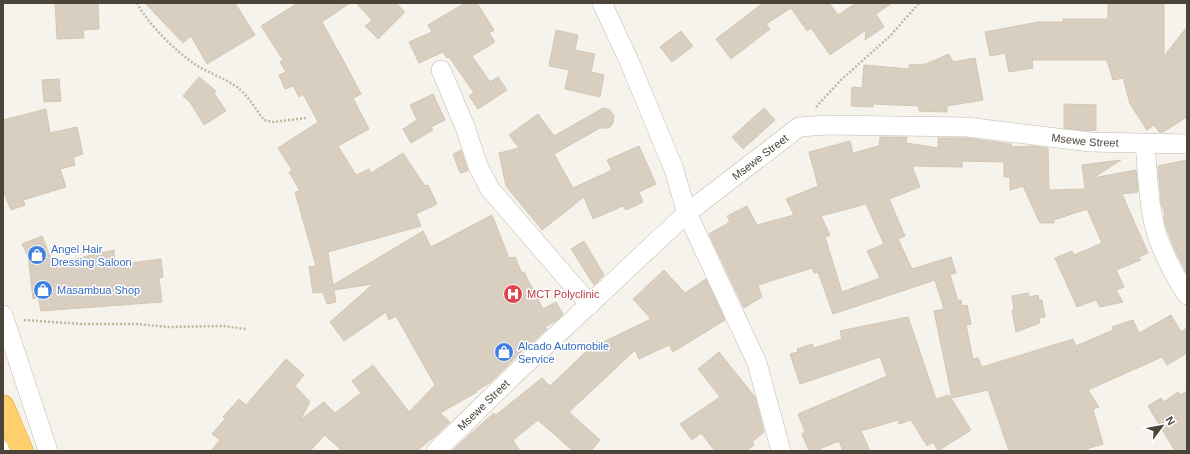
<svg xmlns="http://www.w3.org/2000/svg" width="1190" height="454" font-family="Arial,sans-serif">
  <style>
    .building { fill: #d8cfc1; stroke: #d3c7b4; fill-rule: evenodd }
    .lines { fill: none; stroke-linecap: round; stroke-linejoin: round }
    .lane-casing { stroke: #c2bbae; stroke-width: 11 }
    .street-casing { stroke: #c2bbae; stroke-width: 20 }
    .highway-casing { stroke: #e0a43c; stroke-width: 23 }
    .path { stroke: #c4b79f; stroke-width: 2.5; stroke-dasharray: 2 2; stroke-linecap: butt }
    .lane { stroke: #fff; stroke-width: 10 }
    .street { stroke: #fff; stroke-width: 19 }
    .highway { stroke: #ffcf6e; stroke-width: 22 }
    .labels { text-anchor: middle; stroke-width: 3; stroke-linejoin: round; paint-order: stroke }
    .street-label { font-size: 11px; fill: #4b4439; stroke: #fff }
    .shop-label { font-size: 11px; fill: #366cbe; stroke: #fff; text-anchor: start }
    .health-label { font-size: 11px; fill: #be3a42; stroke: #fff; text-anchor: start }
  </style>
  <rect width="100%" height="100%" fill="#f6f3ec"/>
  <path class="building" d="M 55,3 L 98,3 L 99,29 L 83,30 L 84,38 L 57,39 Z
    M 145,3 L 235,3 L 255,35 L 207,64 L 191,36 L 183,43 Z
    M 298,3 L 350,3 L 322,22 L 348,69 L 346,70 L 348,69 L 361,94 L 353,98 L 369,129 L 338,146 L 356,175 L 369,169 L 371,173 L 403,153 L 425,186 L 428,185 L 437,204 L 416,214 L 421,226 L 328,252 L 333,285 L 423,231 L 431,247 L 492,215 L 509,258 L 515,257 L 522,273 L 524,272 L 543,309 L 556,302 L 563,314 L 557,320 L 545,327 L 547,329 L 519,354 L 491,382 L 476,391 L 477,392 L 440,413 L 450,422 L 432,439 L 431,439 L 417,451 L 342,451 L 325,435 L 310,451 L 211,451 L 220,440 L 212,434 L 225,419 L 223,417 L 239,399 L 246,405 L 286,359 L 304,375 L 295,386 L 310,402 L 300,420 L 324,402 L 335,413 L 361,393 L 352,381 L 373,365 L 409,412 L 435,385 L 396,316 L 389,320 L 386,312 L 344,341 L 330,322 L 373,284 L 334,290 L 336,302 L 327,304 L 323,292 L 313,293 L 309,267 L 316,266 L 295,192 L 300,191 L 289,172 L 292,170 L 278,148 L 318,122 L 303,94 L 299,97 L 293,86 L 285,89 L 279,75 L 286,72 L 280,62 L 283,60 L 261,26 Z
    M 356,3 L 396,3 L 405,12 L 378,39 L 365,26 L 372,20 Z
    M 465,3 L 477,3 L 494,30 L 489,33 L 495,42 L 472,56 L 490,82 L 498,77 L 507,90 L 478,109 L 469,96 L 474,93 L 449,57 L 447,58 L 443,52 L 419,63 L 409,42 L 432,32 L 428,25 Z
    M 763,3 L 829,3 L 838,15 L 856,3 L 892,3 L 876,14 L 884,27 L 865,40 L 866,30 L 830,55 L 811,28 L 807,31 L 791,8 L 766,24 L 770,29 L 731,59 L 716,39 Z
    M 1140,3 L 1164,3 L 1164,56 L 1187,27 L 1187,117 L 1163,132 L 1159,132 L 1154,125 L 1147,130 L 1130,104 L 1123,78 L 1113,80 L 1107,60 L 1032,60 L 1033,68 L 1009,72 L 1005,53 L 990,56 L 985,32 L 1038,22 L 1063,22 L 1063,19 L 1108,19 L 1108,4 L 1140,4 Z
    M 556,30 L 578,35 L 575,50 L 595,54 L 591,72 L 604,75 L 600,97 L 565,89 L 569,70 L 549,66 Z
    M 681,31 L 693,46 L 672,62 L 660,47 Z
    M 949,54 L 953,62 L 975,58 L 983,100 L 947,106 L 947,112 L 919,111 L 919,106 L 873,104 L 873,107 L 851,106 L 852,87 L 862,88 L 864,65 L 909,69 L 909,65 L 926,64 Z
    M 199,77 L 216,91 L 214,93 L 226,111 L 204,125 L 190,102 L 183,96 Z
    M 59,79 L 61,101 L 44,102 L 42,80 Z
    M 433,94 L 445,120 L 431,127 L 433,130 L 411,143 L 403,129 L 417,120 L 410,105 Z
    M 1064,104 L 1096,105 L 1096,130 L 1088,131 L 1064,128 Z
    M 603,108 L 610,110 L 614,116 L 613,123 L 611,126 L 608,128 L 600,128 L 554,154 L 573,188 L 612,170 L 607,160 L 639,146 L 656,184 L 639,192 L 643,202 L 626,210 L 623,206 L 593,219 L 584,197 L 542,230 L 506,186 L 499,153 L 519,148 L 509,135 L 538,114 L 554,136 Z
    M 764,108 L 775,120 L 743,149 L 732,137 Z
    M 46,109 L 50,133 L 77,127 L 83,154 L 73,157 L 75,165 L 60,169 L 66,187 L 23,200 L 25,205 L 11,210 L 3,191 L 3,120 Z
    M 880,137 L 907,137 L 906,143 L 938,148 L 938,138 L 966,138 L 1011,144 L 1012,147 L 1032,146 L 1048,148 L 1049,190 L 1085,189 L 1082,165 L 1121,160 L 1093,178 L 1136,170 L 1138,192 L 1122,194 L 1148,253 L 1139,257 L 1141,260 L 1116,270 L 1124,287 L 1116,290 L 1123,302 L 1100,307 L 1096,300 L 1077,307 L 1055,258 L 1072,251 L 1074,255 L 1102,243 L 1087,209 L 1054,220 L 1054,223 L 1040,223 L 1023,186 L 1010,190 L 1010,177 L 1004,177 L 1004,162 L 962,161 L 962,167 L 912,166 L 920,187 L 889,199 L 905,236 L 898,239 L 912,269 L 951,257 L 956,273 L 950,275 L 958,301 L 961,300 L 962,306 L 967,305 L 971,324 L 966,325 L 973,359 L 978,358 L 982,367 L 1073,339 L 1076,346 L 1113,330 L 1112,327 L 1133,320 L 1139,333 L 1171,315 L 1181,332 L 1187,328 L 1187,353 L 1167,365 L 1162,357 L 1088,390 L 1099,407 L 1093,409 L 1103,444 L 1080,451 L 1009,451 L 988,390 L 952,398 L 934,311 L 944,309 L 935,280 L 833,314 L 818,272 L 814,273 L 812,268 L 758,285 L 762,297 L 744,308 L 709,234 L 730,222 L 727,216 L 747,206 L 757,225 L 794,215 L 786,199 L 818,186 L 809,152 L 850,141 L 853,153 L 879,146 ZM 866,204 L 884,244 L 867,251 L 880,278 L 842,292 L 825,237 L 830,235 L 821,216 Z
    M 461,150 L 468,171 L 460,173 L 453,154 Z
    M 1187,160 L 1187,274 L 1174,248 L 1165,224 L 1164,216 L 1165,215 L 1161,202 L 1158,166 Z
    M 42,236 L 53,264 L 114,250 L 115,265 L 161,259 L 163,277 L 159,278 L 162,302 L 41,311 L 38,297 L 33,299 L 28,256 L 22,244 Z
    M 584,241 L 604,275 L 594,285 L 571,249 Z
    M 664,270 L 685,293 L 706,279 L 725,320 L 673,352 L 669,345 L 639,359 L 635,350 L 569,412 L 600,440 L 591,451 L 573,451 L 538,420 L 513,440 L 520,451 L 452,451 L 469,435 L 494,413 L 496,415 L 542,378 L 550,386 L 598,340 L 601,343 L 651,319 L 633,299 Z
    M 1028,293 L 1029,297 L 1038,295 L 1039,300 L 1042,300 L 1045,317 L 1039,318 L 1040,323 L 1016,332 L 1012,310 L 1014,310 L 1012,296 Z
    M 908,317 L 936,399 L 949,395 L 971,430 L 938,451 L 933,442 L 927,446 L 911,420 L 899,424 L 898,420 L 861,431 L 870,451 L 843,451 L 839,441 L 815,451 L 809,451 L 802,434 L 805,432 L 798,414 L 887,376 L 880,357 L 800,384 L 790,354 L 798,352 L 797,349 L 812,344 L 814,348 L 842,339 L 840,331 Z
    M 719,352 L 755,397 L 764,432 L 752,442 L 754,445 L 746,451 L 715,451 L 701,433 L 692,440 L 680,424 L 720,397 L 698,369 Z
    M 1187,391 L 1187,451 L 1175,451 L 1148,406 L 1161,398 L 1164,402 L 1178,392 L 1180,395 Z"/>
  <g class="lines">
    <defs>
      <path id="lane" d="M 3,446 L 5,451"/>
      <g id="street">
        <path d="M 602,3 L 629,61 L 673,167 L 687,213 L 757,363 L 781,451"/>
        <path d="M 441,70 L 465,127 L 478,166 L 490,189 L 590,305"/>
        <path d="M 1145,144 C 1148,175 1148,208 1158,238 C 1165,257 1176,278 1187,295"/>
        <path d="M 3,315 L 48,451"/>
        <path id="s1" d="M 436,451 L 516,373 L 687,213 L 799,127 L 827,125 L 967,127 L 1090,142 L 1187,144"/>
      </g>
      <path id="highway" d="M 3,406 L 22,451"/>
    </defs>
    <use href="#lane" class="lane-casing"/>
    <use href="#street" class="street-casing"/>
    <use href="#highway" class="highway-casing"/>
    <path class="path" d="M 137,3 C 148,24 176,52 196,65 C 209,73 224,78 237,87 C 248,95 256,110 264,120 L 273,122 L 307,118
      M 816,107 L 841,80 L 891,35 L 919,3
      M 24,320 L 81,324 L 137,324 L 168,327 L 223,326 L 246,329"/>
    <use href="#lane" class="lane"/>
    <use href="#street" class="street"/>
    <use href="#highway" class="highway"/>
  </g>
  <defs>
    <symbol id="shop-disc" viewBox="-11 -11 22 22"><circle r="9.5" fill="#3f7fe0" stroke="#fff"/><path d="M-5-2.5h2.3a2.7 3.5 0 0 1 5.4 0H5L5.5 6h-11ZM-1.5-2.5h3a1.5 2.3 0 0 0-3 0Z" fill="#fff"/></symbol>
    <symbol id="hospital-disc" viewBox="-11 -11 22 22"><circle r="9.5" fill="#e0444e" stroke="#fff"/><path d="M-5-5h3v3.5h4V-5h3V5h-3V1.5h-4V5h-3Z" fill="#fff"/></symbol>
  </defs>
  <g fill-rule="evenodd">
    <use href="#shop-disc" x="26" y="244" width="22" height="22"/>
    <use href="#shop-disc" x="32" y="279" width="22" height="22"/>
    <use href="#hospital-disc" x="502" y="283" width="22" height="22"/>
    <use href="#shop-disc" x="493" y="341" width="22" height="22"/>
  </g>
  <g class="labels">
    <g class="street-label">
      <text dy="4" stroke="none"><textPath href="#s1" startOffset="774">Msewe Street</textPath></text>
      <text dy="4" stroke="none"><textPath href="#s1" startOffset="438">Msewe Street</textPath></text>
      <text dy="4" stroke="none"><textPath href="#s1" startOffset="66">Msewe Street</textPath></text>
    </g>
    <g class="shop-label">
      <text x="51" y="253">Angel Hair<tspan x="51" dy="13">Dressing Saloon</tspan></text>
      <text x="57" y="294">Masambua Shop</text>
      <text x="518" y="350">Alcado Automobile<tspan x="518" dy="13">Service</tspan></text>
    </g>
    <g class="health-label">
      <text x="527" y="298">MCT Polyclinic</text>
    </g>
  </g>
  <rect width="1190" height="454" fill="none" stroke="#4b4439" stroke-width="8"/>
  <g transform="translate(1162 426) rotate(58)" stroke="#ffffff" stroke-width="3" paint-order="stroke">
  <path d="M0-3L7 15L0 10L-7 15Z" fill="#4b4439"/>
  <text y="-6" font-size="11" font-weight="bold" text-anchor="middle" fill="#4b4439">N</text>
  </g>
</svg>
